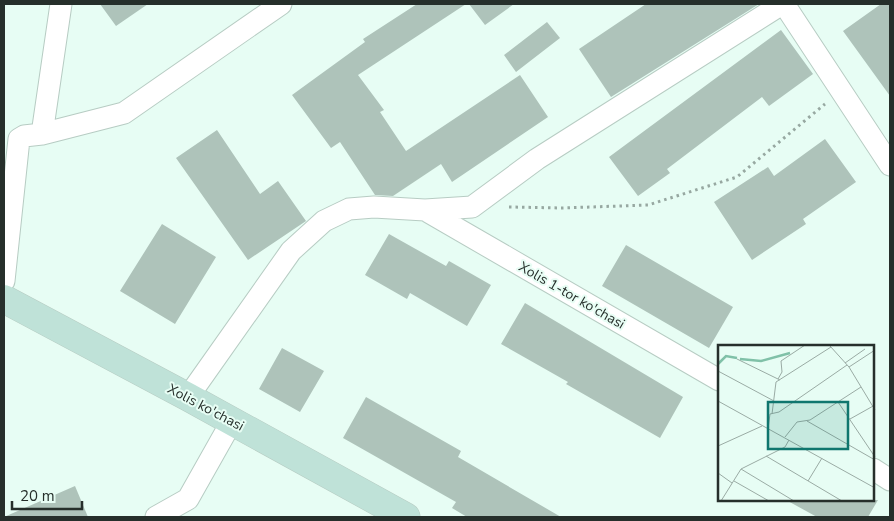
<svg xmlns="http://www.w3.org/2000/svg" width="894" height="521" font-family="'Nunito Sans',sans-serif">
  <style>
    .building { fill: #aec3ba }
    .lines { fill: none; stroke-linecap: round; stroke-linejoin: round }
    .street-casing { stroke: #b7ccc3; stroke-width: 23 }
    .secondary-casing { stroke: #b7ccc3; stroke-width: 29 }
    .path { stroke: #97a8a1; stroke-width: 3; stroke-dasharray: 2.5 4; stroke-linecap: butt }
    .street { stroke: #fff; stroke-width: 21 }
    .secondary { stroke: #bfe2d8; stroke-width: 28 }
    .labels { text-anchor: middle; stroke-width: 4; stroke-linejoin: round; paint-order: stroke }
    .street-label { font-size: 14px; fill: #262f2b; stroke: #e7fdf4 }
    .inset-river { fill: none; stroke: #80c1a8; stroke-width: 2.5 }
    .inset-road { fill: none; stroke: #9aaba4; stroke-width: 1 }
    .view { fill: #0f766e; fill-opacity: 0.15; stroke: #0f766e; stroke-width: 2.5 }
    .inset-edge { fill: none; stroke: #262f2b; stroke-width: 2.5 }
  </style>
  <rect width="100%" height="100%" fill="#e7fdf4"/>
  <path class="building" d="M 100,4 L 148,4 L 116,26 Z
    M 417,4 L 466,4 L 358,75 L 384,110 L 380,112 L 406,151 L 520,75 L 548,117 L 452,182 L 441,164 L 393,196 L 375,195 L 340,142 L 331,148 L 292,95 L 365,42 L 363,39 Z
    M 469,4 L 514,4 L 485,25 Z
    M 646,4 L 759,4 L 611,97 L 579,49 Z
    M 881,4 L 890,4 L 890,96 L 843,31 Z
    M 547,22 L 560,38 L 516,72 L 504,55 Z
    M 781,30 L 813,74 L 769,106 L 762,97 L 667,169 L 670,173 L 638,196 L 609,157 Z
    M 217,130 L 260,194 L 278,181 L 306,221 L 248,260 L 176,158 Z
    M 825,139 L 856,182 L 803,219 L 806,224 L 752,260 L 714,202 L 768,167 L 774,176 Z
    M 162,224 L 216,257 L 175,324 L 120,291 Z
    M 389,234 L 446,266 L 449,261 L 491,285 L 467,326 L 410,293 L 407,299 L 365,275 Z
    M 626,245 L 733,307 L 709,348 L 602,286 Z
    M 525,303 L 683,397 L 660,438 L 566,384 L 568,382 L 501,344 Z
    M 282,348 L 324,371 L 300,412 L 259,389 Z
    M 366,397 L 461,451 L 458,457 L 561,517 L 467,517 L 452,508 L 456,502 L 343,438 Z
    M 75,486 L 88,517 L 4,517 Z
    M 786,500 L 878,500 L 868,517 L 817,517 Z"/>
  <g class="lines">
    <defs>
      <path id="street" d="M 784,4 L 890,165
        M 42,134 L 61,4
        M 425,210 L 719,380
        M 4,281 L 19,139 L 24,136 L 42,134 L 124,113 L 281,4
        M 188,397 L 291,251 L 324,221 L 349,209 L 374,207 L 425,210 L 472,207 L 537,159 L 782,4
        M 873,469 L 890,480
        M 156,517 L 188,499 L 232,421"/>
      <path id="secondary" d="M 4,299 L 188,397 L 406,517"/>
    </defs>
    <use href="#street" class="street-casing"/>
    <use href="#secondary" class="secondary-casing"/>
    <path class="path" d="M 509,207 L 562,208 L 648,205 L 737,177 L 825,104"/>
    <use href="#street" class="street"/>
    <use href="#secondary" class="secondary"/>
  </g>
  <g class="labels">
    <g class="street-label">
      <text transform="translate(572 295) rotate(30)" y="5">Xolis 1-tor ko'chasi</text>
      <text transform="translate(206 407) rotate(28)" y="5">Xolis ko'chasi</text>
    </g>
  </g>
  <g transform="translate(718 345)">
    <rect width="156" height="156" fill="#e7fdf4"/>
    <path class="inset-river" d="M 22,14 L 43,16 L 72,8M 0,19 L 8,11 L 19,13"/>
    <path class="inset-road" d="M 112,1 L 131,22 L 157,65M 19,14 L 62,35M 127,18 L 147,4M 131,22 L 157,5M 0,26 L 56,56M 60,34 L 64,27 L 63,16 L 87,0M 0,56 L 157,143M 120,57 L 157,112M 54,69 L 58,37 L 113,2M 132,74 L 157,60M 89,76 L 157,115M 50,84 L 52,69 L 61,67 L 129,20M 67,92 L 79,77 L 92,75 L 143,42M 0,101 L 44,81M 48,111 L 124,156M 23,124 L 76,156M 0,128 L 14,138M 16,136 L 51,156M 90,136 L 104,113M 3,156 L 23,124 L 67,102 L 71,95"/>
    <path class="view" d="M 50,57 L 130,57 L 130,104 L 50,104 Z"/>
    <rect width="156" height="156" class="inset-edge"/>
  </g>
  <rect width="894" height="521" fill="none" stroke="#262f2b" stroke-width="10"/>
  <path d="M12 501v8h70v-8" fill="none" stroke="#262f2b" stroke-width="2.5"/>
  <text x="20" y="501" font-size="15" fill="#262f2b" stroke="#e7fdf4" stroke-width="4" paint-order="stroke">20 m</text>
</svg>
